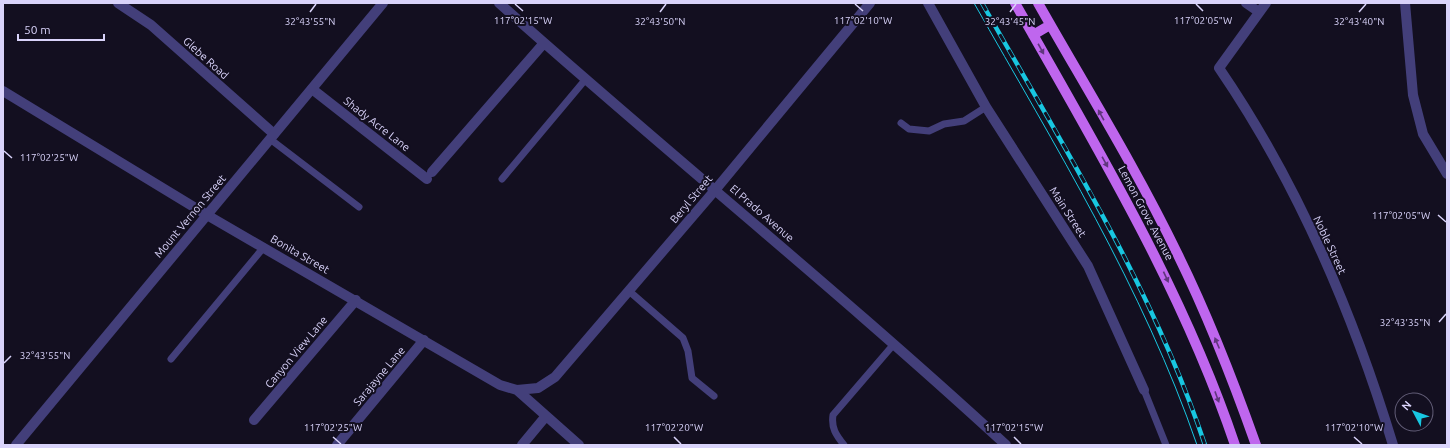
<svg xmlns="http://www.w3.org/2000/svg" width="1450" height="448" font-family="Ubuntu,sans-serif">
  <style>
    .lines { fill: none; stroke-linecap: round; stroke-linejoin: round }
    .service { stroke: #433f7a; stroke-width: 7 }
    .minor { stroke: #433f7a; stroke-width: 10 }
    .tertiary { stroke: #433f7a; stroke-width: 10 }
    .primary { stroke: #bf66ee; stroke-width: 10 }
    .tram { stroke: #18c7e1; stroke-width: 1 }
    .rail-casing { stroke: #18c7e1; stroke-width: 4.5 }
    .rail { stroke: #130f20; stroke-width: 3; stroke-dasharray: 9; stroke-linecap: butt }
    .oneway { fill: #60367d }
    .ticks { fill: none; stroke: #d9d3fa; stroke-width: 1.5 }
    .labels { text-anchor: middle; stroke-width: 4; stroke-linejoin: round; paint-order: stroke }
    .street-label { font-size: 11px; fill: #d9d3fa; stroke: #130f20 }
    .ticks-label { font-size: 10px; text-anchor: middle; fill: #d9d3fa; stroke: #130f20; stroke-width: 4; stroke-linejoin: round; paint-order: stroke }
  </style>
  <rect width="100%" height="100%" fill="#130f20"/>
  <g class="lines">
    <path class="service" d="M 901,123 L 909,129 L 929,131 L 944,124 L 964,121 L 986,107
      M 270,139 L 359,207
      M 502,179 L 585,80
      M 629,291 L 683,338 L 688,351 L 692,378 L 714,396
      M 171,359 L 264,247
      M 1144,390 L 1166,445
      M 844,445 C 836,435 831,428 833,415 L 894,344"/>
    <path class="minor" d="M 118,3 L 151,25 L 274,134
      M 499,3 C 666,152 841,293 1006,445
      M 928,3 L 986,107 L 1088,266 L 1144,390
      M 1246,3 L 1259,12
      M 1266,3 L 1219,68 C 1297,182 1353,313 1393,445
      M 1405,3 L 1413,95 L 1423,134 L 1447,174
      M 312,89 L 427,179
      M 3,91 L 207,215 L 500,385 L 517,390 L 579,445
      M 432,172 L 544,43
      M 517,390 L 538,388 L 555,377 L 716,189 L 870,3
      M 254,420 L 356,300
      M 337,445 L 424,340
      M 522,445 L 546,416"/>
    <path class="tertiary" d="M 16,445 L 383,3"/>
    <path class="primary" d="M 1015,3 C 1096,146 1182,288 1235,445
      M 1038,3 C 1085,86 1136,168 1178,255 C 1208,316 1233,380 1256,445
      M 1033,35 L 1050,25"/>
    <path class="tram" d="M 974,3 C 1055,146 1143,288 1197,445"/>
    <defs>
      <path id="rail" d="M 982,3 C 1063,146 1153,288 1205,445"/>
    </defs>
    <use href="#rail" class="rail-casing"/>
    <use href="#rail" class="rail"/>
  </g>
  <defs><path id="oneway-solid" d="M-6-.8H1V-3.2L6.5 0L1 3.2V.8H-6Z"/></defs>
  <g class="oneway">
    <use href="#oneway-solid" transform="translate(1041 49) rotate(61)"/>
    <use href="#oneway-solid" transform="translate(1101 115) rotate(-119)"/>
    <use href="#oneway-solid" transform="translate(1105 162) rotate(61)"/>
    <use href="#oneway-solid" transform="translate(1166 277) rotate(65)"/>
    <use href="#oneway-solid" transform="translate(1217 343) rotate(-113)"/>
    <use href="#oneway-solid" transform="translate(1217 397) rotate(70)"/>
  </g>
  <path class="ticks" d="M 515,4 L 523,11M 855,4 L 863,11M 1196,4 L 1203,11M 310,12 L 316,4M 660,12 L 666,4M 1010,12 L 1016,4M 1359,12 L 1366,4M 4,151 L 12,158M 1438,215 L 1446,222M 1439,322 L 1446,314M 4,363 L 11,356M 333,437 L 341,444M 674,437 L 681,444M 1014,437 L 1021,444M 1354,437 L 1362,444"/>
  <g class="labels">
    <g class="street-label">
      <text transform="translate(206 58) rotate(42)" y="4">Glebe Road</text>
      <text transform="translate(377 124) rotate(38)" y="4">Shady Acre Lane</text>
      <text transform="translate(691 199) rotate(-50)" y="4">Beryl Street</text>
      <text transform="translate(1068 212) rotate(57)" y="4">Main Street</text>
      <text transform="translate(762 213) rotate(41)" y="4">El Prado Avenue</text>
      <text transform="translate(1146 213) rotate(62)" y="4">Lemon Grove Avenue</text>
      <text transform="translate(190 216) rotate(-50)" y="4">Mount Vernon Street</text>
      <text transform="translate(1330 245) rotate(65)" y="4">Noble Street</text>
      <text transform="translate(300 254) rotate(30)" y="4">Bonita Street</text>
      <text transform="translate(296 352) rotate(-50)" y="4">Canyon View Lane</text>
      <text transform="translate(379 376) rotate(-50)" y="4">Sarajayne Lane</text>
    </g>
  </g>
  <g class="ticks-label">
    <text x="523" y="24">117°02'15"W</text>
    <text x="863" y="24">117°02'10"W</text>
    <text x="1203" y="24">117°02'05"W</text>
    <text x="660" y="25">32°43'50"N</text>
    <text x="310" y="25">32°43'55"N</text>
    <text x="1010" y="25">32°43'45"N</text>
    <text x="1359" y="25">32°43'40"N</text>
    <text x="49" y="161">117°02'25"W</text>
    <text x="1401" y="219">117°02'05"W</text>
    <text x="1405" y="326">32°43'35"N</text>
    <text x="45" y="359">32°43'55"N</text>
    <text x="333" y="431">117°02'25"W</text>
    <text x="674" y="431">117°02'20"W</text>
    <text x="1014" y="431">117°02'15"W</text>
    <text x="1354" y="431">117°02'10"W</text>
  </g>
  <rect width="1450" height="448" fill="none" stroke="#d9d3fa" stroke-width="8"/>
  <g transform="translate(1414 412) rotate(311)"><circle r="19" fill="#130f20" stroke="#625d77"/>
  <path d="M0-3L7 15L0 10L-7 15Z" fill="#18c7e1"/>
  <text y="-6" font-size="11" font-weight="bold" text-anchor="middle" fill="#d9d3fa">N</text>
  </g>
  <path d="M18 34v6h86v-6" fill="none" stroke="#d9d3fa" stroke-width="2"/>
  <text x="24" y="34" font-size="12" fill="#d9d3fa" stroke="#130f20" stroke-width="3" paint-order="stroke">50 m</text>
</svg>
